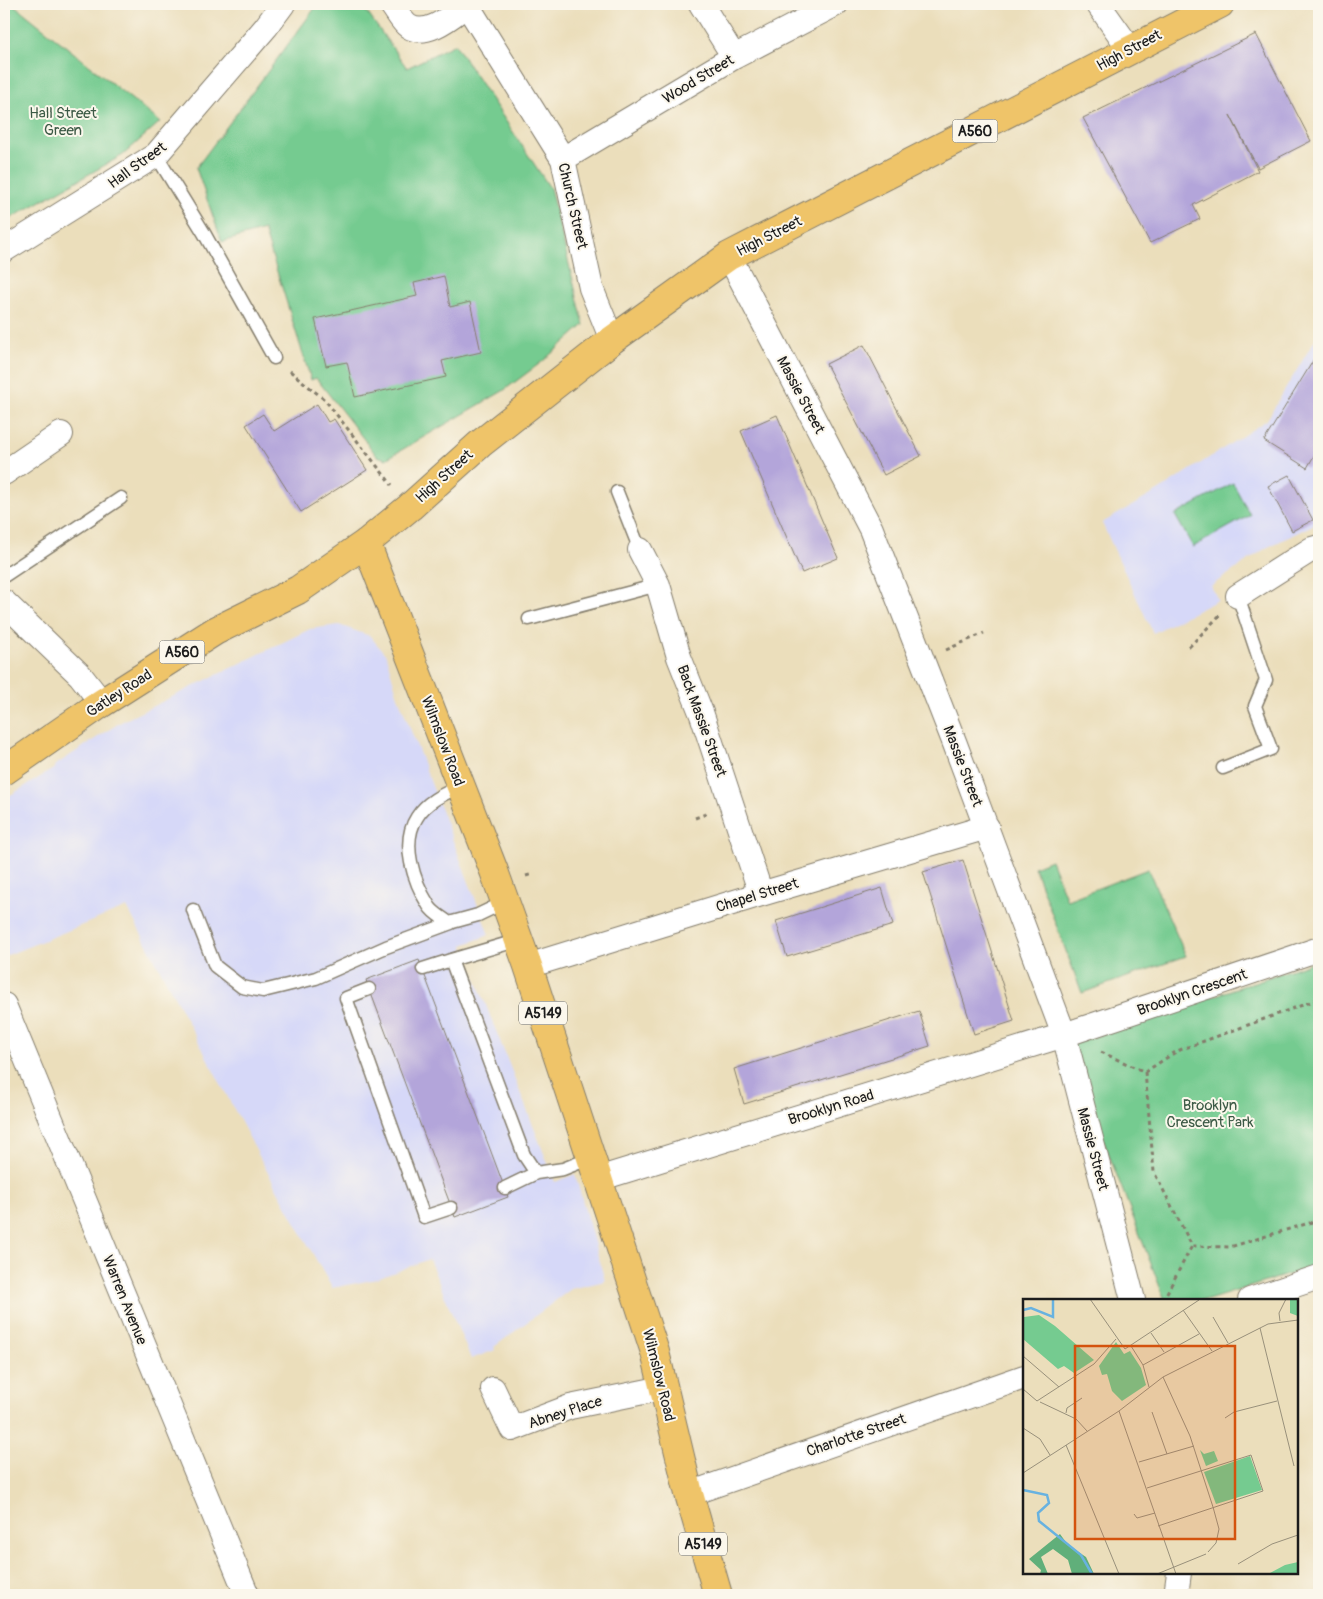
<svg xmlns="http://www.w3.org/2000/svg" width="1323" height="1599" font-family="Pangolin,sans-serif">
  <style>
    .built { fill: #d6d8f8 }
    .green { fill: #75cb90; stroke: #487456 }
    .building { fill: #b3a5da }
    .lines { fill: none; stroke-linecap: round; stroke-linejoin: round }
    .service-casing { stroke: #847d6c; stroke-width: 15 }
    .minor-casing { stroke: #847d6c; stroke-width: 26 }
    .primary-casing { stroke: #847d6c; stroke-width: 30 }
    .path { stroke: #847d6c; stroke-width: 3; stroke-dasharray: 4 4; stroke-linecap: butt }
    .service { stroke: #fff; stroke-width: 12 }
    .minor { stroke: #fff; stroke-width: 24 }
    .primary { stroke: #efc469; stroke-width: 28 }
    .labels { text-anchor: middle; stroke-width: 4; stroke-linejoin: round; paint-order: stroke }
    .shield { fill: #fbf7ec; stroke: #5f5e5a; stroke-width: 1 }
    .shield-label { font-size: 14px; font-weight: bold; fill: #1c1c1c }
    .street-label { font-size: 15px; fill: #1c1c1c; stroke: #fbf7ec }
    .park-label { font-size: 15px; fill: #3b5945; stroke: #fbf7ec }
    .inset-river { fill: none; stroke: #68b2e0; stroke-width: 2.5 }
    .inset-road { fill: none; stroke: #98907b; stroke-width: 1 }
    .view { fill: #d4530e; fill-opacity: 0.15; stroke: #d4530e; stroke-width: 2.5 }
    .inset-edge { fill: none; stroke: #1c1c1c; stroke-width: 2.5 }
  </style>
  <rect width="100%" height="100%" fill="#fbf7ec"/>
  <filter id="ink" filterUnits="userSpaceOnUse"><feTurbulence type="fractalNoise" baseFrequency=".02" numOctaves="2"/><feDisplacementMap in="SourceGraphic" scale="10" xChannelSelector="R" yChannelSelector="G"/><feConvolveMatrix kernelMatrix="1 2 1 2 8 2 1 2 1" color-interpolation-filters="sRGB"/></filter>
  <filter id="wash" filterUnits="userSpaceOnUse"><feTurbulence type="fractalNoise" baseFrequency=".0096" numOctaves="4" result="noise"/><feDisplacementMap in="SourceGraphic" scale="20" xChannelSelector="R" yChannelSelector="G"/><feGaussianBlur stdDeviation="1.12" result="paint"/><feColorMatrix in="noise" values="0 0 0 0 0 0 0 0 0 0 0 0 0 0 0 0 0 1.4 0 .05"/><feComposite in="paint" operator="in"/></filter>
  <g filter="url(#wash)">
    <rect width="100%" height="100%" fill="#ebdebb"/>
    <path class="built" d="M 1319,333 L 1319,522 L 1266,548 L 1211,586 L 1218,600 L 1153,633 L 1102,523 L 1158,491 L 1267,420 Z
      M 339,625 L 370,636 L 386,655 L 397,694 L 489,935 L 463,945 L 470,964 L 555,1182 L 575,1174 L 605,1281 L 571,1289 L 494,1347 L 495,1350 L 471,1359 L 429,1259 L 377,1279 L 332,1288 L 267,1171 L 127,907 L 5,956 L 4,952 L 4,799 L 55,768 L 54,766 L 121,722 L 310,629 Z"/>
    <path class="green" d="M 4,4 L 13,4 L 160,122 L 123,155 L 4,222 Z
      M 318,4 L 361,4 L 407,68 L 455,44 L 550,188 L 584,325 L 543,361 L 503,391 L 386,459 L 377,456 L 316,378 L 311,380 L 264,230 L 222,242 L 196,168 Z
      M 1233,483 L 1250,515 L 1193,547 L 1175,515 Z
      M 1051,860 L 1067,900 L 1148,869 L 1186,956 L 1082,993 L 1034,867 Z
      M 1319,960 L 1319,1265 L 1208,1300 L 1165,1300 L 1067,1046 Z"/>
    <g id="blocks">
      <path class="building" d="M 1256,34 L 1311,141 L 1258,168 L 1230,115 L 1258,171 L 1193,205 L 1200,219 L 1150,243 L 1083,118 Z
        M 444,276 L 450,307 L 470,302 L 481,352 L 442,361 L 446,377 L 355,397 L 347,362 L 326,366 L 315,319 L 417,296 L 414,283 Z
        M 864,345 L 921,456 L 884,475 L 826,364 Z
        M 1319,351 L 1319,447 L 1307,468 L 1264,441 Z
        M 317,404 L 328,422 L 334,419 L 367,470 L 301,512 L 246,425 L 263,414 L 274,431 Z
        M 777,415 L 838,558 L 802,573 L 741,431 Z
        M 1289,475 L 1313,520 L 1292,531 L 1268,486 Z
        M 963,860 L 1014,1021 L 974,1034 L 923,872 Z
        M 882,888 L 893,925 L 787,957 L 776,921 Z
        M 419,960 L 508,1197 L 455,1217 L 366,980 Z
        M 919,1011 L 930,1046 L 744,1104 L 734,1069 Z"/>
    </g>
  </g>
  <g filter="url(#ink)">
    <use href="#blocks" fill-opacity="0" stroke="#847d6c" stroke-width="1"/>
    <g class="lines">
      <defs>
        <path id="service" d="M 156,155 L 204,233 L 274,358
          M 617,492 L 640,550
          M 4,576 L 121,498
          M 529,619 L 658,585
          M 1223,768 L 1271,749 L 1255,706 L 1266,680 L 1238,596
          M 461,786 C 444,794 427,801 417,817 C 400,843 414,882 429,906 C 433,913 443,918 449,923 L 478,915 L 505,902
          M 193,910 L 215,966 L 242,987 L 263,991 L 316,978 L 386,947 L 451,923
          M 519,940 L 451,960 L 524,1155 L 536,1173 L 563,1169 L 591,1158
          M 423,969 L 451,960
          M 369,989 L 346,998 L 424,1217 L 451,1208
          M 505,1188 L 536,1173"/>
        <path id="minor" d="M 391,4 C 396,10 402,22 408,26 C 427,39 454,14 468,4
          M 701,4 L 734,57
          M 1098,4 L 1130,49
          M 467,5 L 563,159 L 591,288 L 612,340
          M 563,159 L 734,57 L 836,4
          M 4,250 L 156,155 L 266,27 L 283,4
          M 729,256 L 871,529 L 955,744 L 1064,1035 L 1133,1300
          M 4,473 L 61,434
          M 640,550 L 658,585 L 679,657 L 702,715 L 761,894
          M 1238,596 L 1312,549 L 1319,547
          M 4,602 L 80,675 L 102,703
          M 528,966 L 761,894 L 987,827
          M 4,1005 L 247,1595
          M 598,1179 L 1064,1035 L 1319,949
          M 1250,1300 L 1319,1277
          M 493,1389 L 512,1429 L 570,1407 L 663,1388
          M 689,1494 L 1024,1377
          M 1176,1595 L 1179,1573"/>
        <path id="primary" d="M 366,543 L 494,871 L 528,966 L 655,1352 L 689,1494 L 718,1595
          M 4,771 L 102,703 L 215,631 L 298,590 L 366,543 L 410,507 L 480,444 L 612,340 L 729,256 L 1220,4"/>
      </defs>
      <use href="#service" class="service-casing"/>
      <use href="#minor" class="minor-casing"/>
      <use href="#primary" class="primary-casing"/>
      <path class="path" d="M 1315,4 L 1319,15
        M 290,371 L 325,400 L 392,485
        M 1189,647 L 1220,615
        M 946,650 L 984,633
        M 695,818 L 706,814
        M 526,876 L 533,874
        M 1101,1052 L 1145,1072
        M 1145,1072 L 1154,1172 L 1192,1246 L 1230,1247 L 1319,1220
        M 1145,1072 L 1177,1051 L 1319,999
        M 1163,1300 L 1192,1246"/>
      <use href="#service" class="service"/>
      <use href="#minor" class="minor"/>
      <use href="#primary" class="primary"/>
    </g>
  </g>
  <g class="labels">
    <g class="shield">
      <rect x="952.5" y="119.5" width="45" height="23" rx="4"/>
      <rect x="159.5" y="640.5" width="45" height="23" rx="4"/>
      <rect x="519" y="1001.5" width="48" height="23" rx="4"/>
      <rect x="679" y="1532.5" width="48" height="23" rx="4"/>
    </g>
    <g class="shield-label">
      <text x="975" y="136">A560</text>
      <text x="182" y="657">A560</text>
      <text x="543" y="1018">A5149</text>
      <text x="703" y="1549">A5149</text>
    </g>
    <g class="street-label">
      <text transform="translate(1129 50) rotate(-28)" y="5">High Street</text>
      <text transform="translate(698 79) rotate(-31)" y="5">Wood Street</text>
      <text transform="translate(137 165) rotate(-36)" y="5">Hall Street</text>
      <text transform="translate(573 206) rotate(77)" y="5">Church Street</text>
      <text transform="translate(769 236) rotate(-27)" y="5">High Street</text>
      <text transform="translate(801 395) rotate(62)" y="5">Massie Street</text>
      <text transform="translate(444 476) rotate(-42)" y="5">High Street</text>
      <text transform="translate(119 693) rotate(-33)" y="5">Gatley Road</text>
      <text transform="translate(702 721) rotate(70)" y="5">Back Massie Street</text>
      <text transform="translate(443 741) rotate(69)" y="5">Wilmslow Road</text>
      <text transform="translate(963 766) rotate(69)" y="5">Massie Street</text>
      <text transform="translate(757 895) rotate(-17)" y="5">Chapel Street</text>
      <text transform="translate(1192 992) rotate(-19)" y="5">Brooklyn Crescent</text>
      <text transform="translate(831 1107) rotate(-17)" y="5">Brooklyn Road</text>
      <text transform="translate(1093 1149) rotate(75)" y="5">Massie Street</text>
      <text transform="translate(125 1300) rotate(68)" y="5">Warren Avenue</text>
      <text transform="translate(659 1375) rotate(76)" y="5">Wilmslow Road</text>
      <text transform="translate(565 1412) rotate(-18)" y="5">Abney Place</text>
      <text transform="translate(856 1435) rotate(-19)" y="5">Charlotte Street</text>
    </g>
    <g class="park-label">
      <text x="63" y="118">Hall Street<tspan x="63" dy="17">Green</tspan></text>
      <text x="1210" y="1110">Brooklyn<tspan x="1210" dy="17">Crescent Park</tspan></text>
    </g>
  </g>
  <g transform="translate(1023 1299)">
    <rect width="275" height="275" fill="#ebdebb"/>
    <path d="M 267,0 L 275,0 L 275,17 L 267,14 ZM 16,16 L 32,27 L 71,61 L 51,74 L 41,67 L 35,70 L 0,40 L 1,18 ZM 93,43 L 101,55 L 107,52 L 118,69 L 123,86 L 99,102 L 89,92 L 84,75 L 79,76 L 76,67 ZM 177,151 L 181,155 L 191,152 L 195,162 L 183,167 ZM 227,157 L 239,191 L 193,205 L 181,173 ZM 275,263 L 275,275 L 245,275 L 262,266 Z" fill="#75cb90"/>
    <path d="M 37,235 L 45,246 L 63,258 L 71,275 L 49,275 L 45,261 L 30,250 L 18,258 L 25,275 L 17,275 L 18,271 L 6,260 Z" fill="#60af7a"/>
    <path class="inset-river" d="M 0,11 L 8,9 L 30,18 L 30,0M 0,191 L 24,196 L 26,204 L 15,214 L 16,222 L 58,256 L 69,275"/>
    <path class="inset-road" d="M 67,0 L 102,50 L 176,1M 160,11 L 189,52M 190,18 L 205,44M 257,22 L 256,14 L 263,0M 237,29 L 271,167M 128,34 L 141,53M 108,47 L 120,66 L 126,88M 0,57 L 36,88M 120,66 L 176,35M 140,78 L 167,137 L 190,208 L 196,230 L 193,244 L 185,253M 0,90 L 14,102 L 71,65 L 93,40M 17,103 L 53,120 L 64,132M 96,112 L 153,275M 129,113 L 144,155M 43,114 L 44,109 L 59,99M 202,119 L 211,113 L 254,102M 0,129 L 17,140 L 27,156M 43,146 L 96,275M 116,163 L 171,147M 0,174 L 96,112 L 140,78 L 245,25 L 275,21M 124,189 L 228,156 L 240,192 L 135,227M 111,215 L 114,219 L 132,214M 215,265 L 249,245 L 275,236M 134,275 L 183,255"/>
    <path class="view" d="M 52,47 L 212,47 L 212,240 L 52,240 Z"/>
    <rect width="275" height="275" class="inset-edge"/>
  </g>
  <rect width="1323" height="1599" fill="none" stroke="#fbf7ec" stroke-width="20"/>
</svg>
